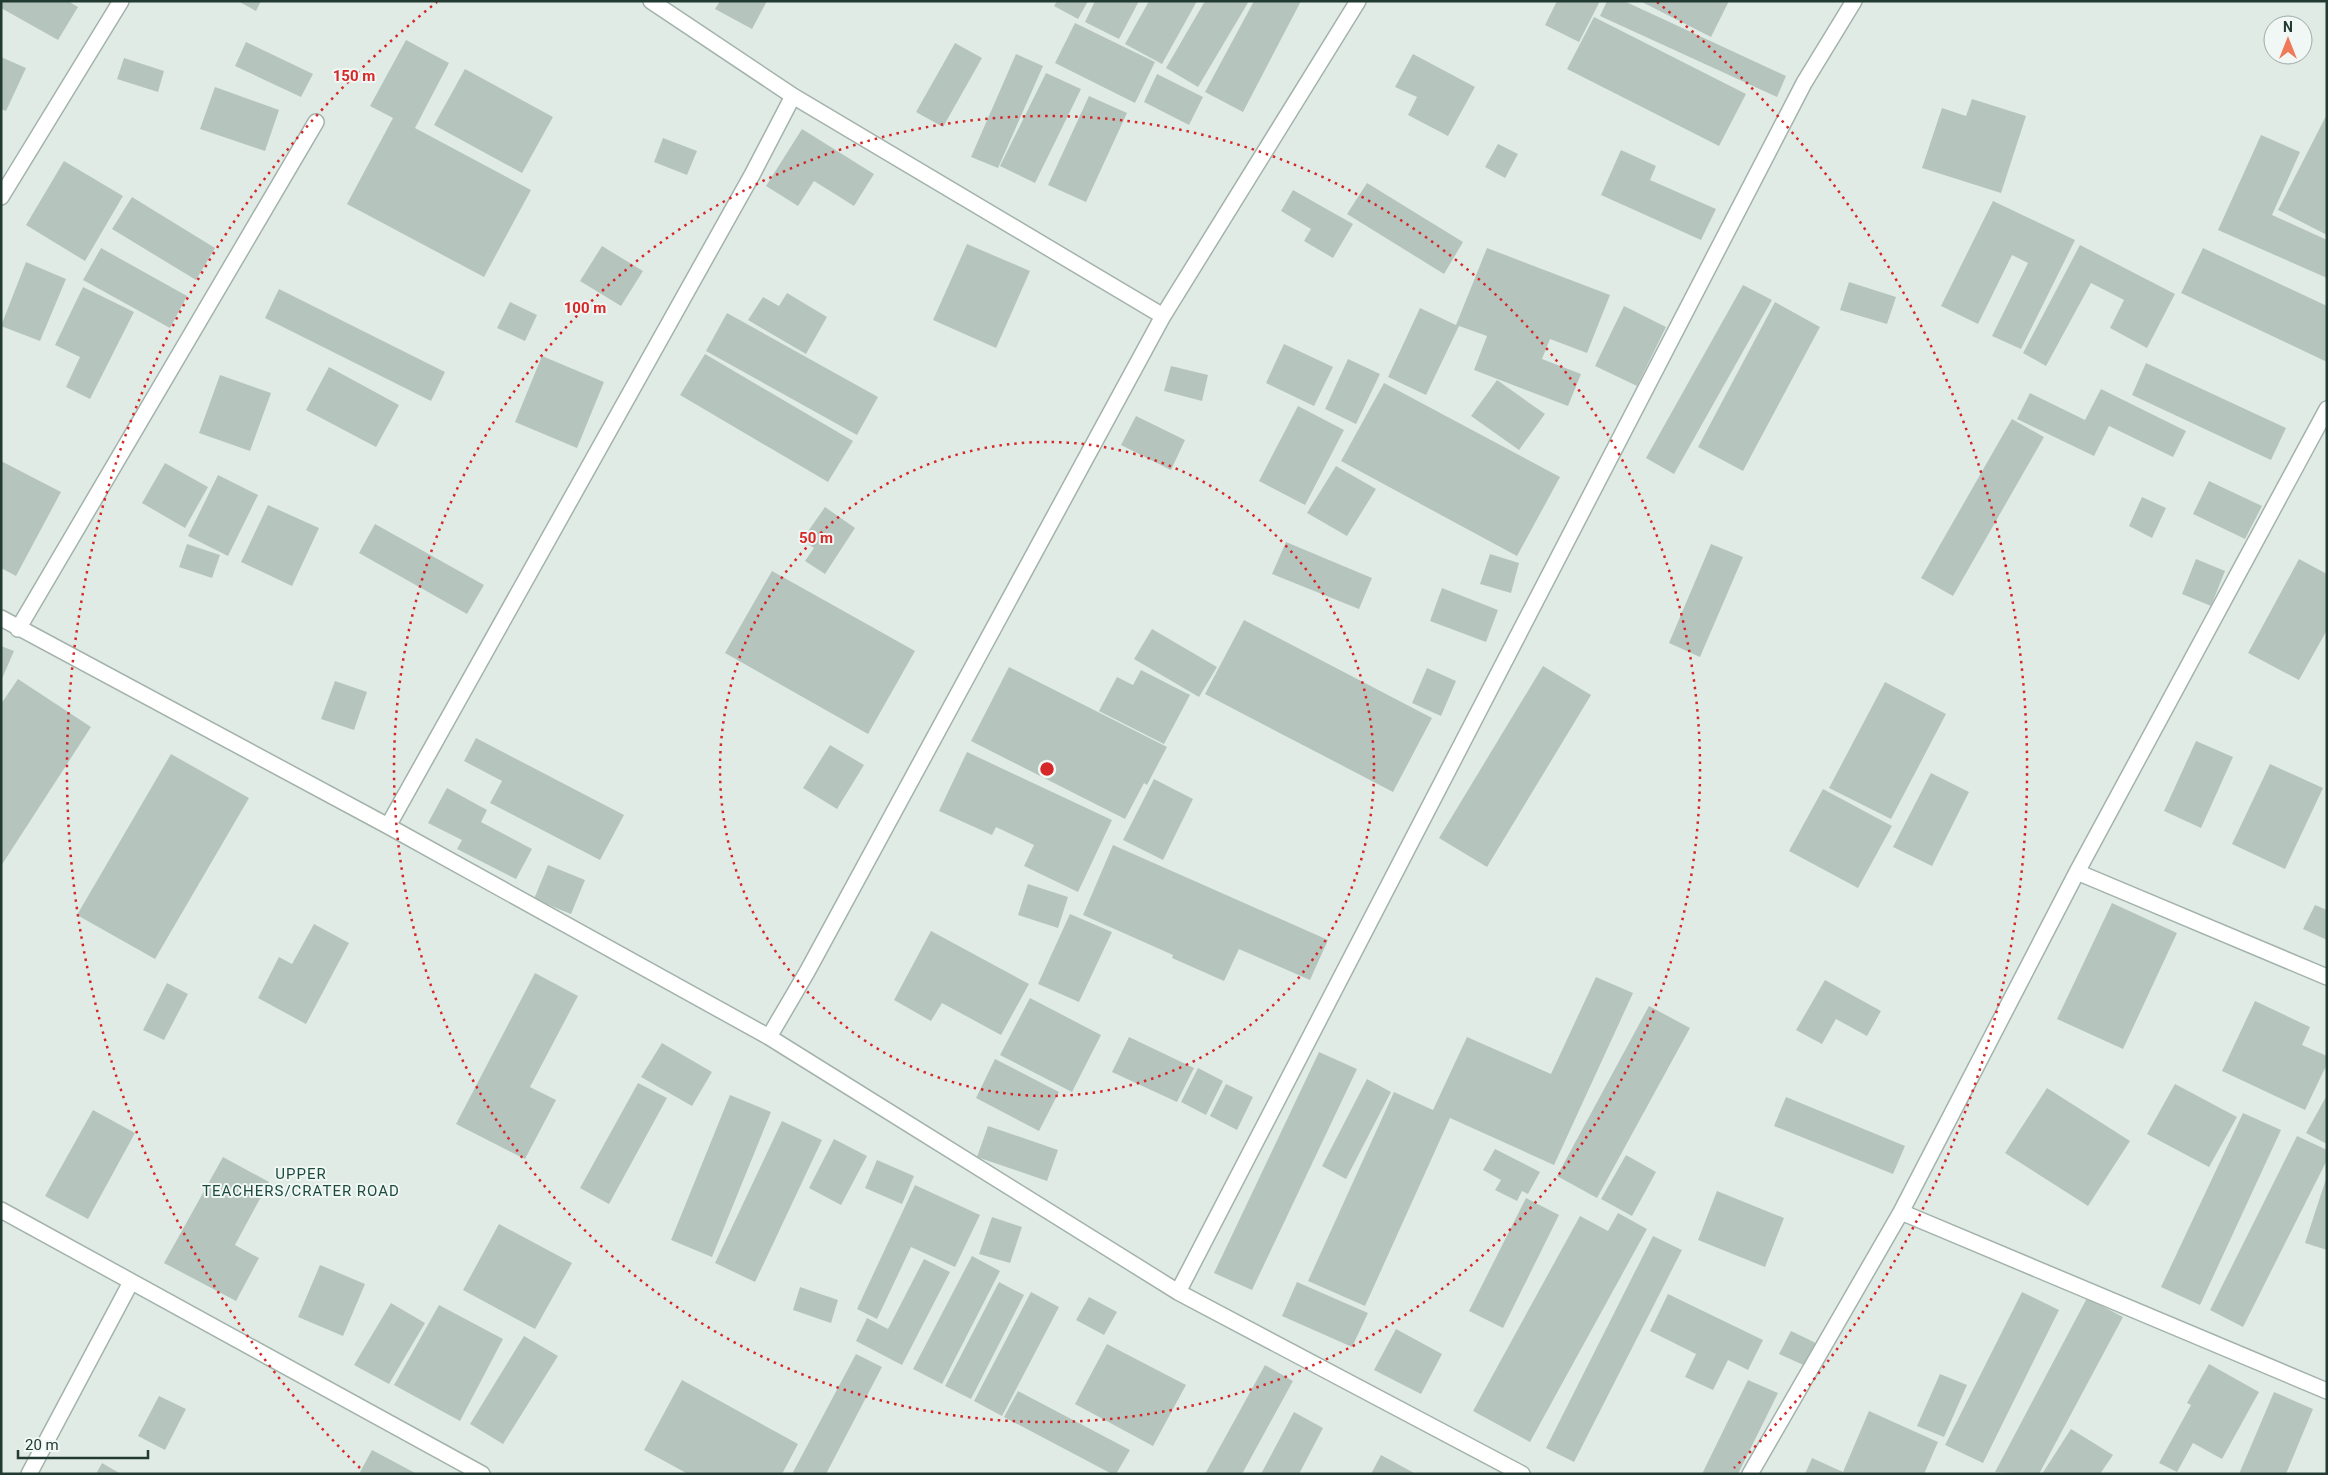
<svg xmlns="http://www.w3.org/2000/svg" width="2328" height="1475" font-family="Roboto,sans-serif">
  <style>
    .building { fill: #b5c5be }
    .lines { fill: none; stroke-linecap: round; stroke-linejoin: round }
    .minor-casing { stroke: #a3b3ac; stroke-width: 18 }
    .minor { stroke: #fff; stroke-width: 15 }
    .ring { fill: none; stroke: #d62828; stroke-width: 2.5; stroke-dasharray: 2.5 5 }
    .labels { text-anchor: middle; stroke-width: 4; stroke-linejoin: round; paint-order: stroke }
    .quarter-label { font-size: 15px; letter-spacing: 1px; fill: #1d4c3f; stroke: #f0f7f4 }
    .centre { fill: #d62828; stroke: #f0f7f4; stroke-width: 2.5 }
    .ring-label { font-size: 15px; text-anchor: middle; font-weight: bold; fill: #d62828; stroke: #f0f7f4; stroke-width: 4; stroke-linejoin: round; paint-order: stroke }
  </style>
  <rect width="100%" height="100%" fill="#e0ebe5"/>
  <path class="building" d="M 1,1 L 68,1 L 78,7 L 58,40 L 1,8 Z
    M 238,1 L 261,1 L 256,11 Z
    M 720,1 L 767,1 L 752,29 L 715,9 Z
    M 1057,1 L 1088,1 L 1078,19 L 1054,6 Z
    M 1095,1 L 1139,1 L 1119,39 L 1085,22 Z
    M 1149,1 L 1197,1 L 1162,64 L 1125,44 Z
    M 1205,1 L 1249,1 L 1198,87 L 1166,68 Z
    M 1254,1 L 1301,1 L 1243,112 L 1205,92 Z
    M 1557,1 L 1600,1 L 1579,42 L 1545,25 Z
    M 1607,1 L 1624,1 L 1786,76 L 1777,97 L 1600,16 Z
    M 1640,1 L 1729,1 L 1711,37 Z
    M 1594,17 L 1746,94 L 1719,146 L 1567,69 Z
    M 1075,23 L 1155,62 L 1135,103 L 1055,63 Z
    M 406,40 L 449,63 L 415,128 L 531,190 L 484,277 L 347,204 L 393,118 L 370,106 Z
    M 246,42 L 313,74 L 301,97 L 235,66 Z
    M 955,43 L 982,58 L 943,127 L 916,112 Z
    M 1016,54 L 1043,66 L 998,168 L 971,157 Z
    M 1413,54 L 1475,87 L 1448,136 L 1408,115 L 1417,97 L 1395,87 Z
    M 1,57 L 26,68 L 6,111 L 1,109 Z
    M 124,58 L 164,71 L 158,92 L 117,79 Z
    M 465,69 L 553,117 L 522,173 L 434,125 Z
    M 1046,73 L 1081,89 L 1035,183 L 1000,166 Z
    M 1157,74 L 1203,97 L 1189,125 L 1144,102 Z
    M 215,87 L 279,110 L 265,151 L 200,129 Z
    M 1089,96 L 1127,113 L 1086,202 L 1048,185 Z
    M 1972,99 L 2026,116 L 2001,193 L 1922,168 L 1942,108 L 1966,116 Z
    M 2327,114 L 2327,235 L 2278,210 Z
    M 802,129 L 874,174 L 854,206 L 814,181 L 798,206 L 766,186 Z
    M 2261,135 L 2300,152 L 2272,215 L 2327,240 L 2327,278 L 2218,230 Z
    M 663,138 L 697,151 L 687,175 L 654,162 Z
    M 1498,144 L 1518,154 L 1505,178 L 1485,167 Z
    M 1621,150 L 1656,166 L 1650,180 L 1716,209 L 1701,240 L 1601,195 Z
    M 64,161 L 123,196 L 85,261 L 26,225 Z
    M 1367,183 L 1463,242 L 1444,274 L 1347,214 Z
    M 1293,190 L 1353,224 L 1333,258 L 1304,241 L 1311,229 L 1281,211 Z
    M 132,197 L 215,248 L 196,280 L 112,229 Z
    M 1993,201 L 2075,240 L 2021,349 L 1992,336 L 2028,263 L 2012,255 L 1978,324 L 1941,306 Z
    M 967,244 L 1030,271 L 996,348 L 933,320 Z
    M 2080,245 L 2175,294 L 2147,348 L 2110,328 L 2124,300 L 2091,283 L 2046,366 L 2023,353 Z
    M 602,246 L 643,271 L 621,306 L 580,281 Z
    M 101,248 L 187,296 L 170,328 L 83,280 Z
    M 1487,248 L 1610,295 L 1587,353 L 1550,339 L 1542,359 L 1581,374 L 1568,406 L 1474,370 L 1487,336 L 1459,326 L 1426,395 L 1388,377 L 1420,308 L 1456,325 Z
    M 2203,248 L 2327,306 L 2327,362 L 2181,293 Z
    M 26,262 L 66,279 L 40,341 L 1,326 Z
    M 1849,282 L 1896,297 L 1887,324 L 1840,310 Z
    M 1743,285 L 1772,300 L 1674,474 L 1646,458 Z
    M 83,287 L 134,312 L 90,399 L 66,387 L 80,357 L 55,345 Z
    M 279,289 L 445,372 L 431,401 L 265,318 Z
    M 787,293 L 827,317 L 806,354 L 748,320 L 763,297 L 779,306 Z
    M 510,302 L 537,315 L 525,341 L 497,328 Z
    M 1775,302 L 1820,327 L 1743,471 L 1698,447 Z
    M 1624,306 L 1666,327 L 1637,386 L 1595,366 Z
    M 727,313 L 878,397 L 857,435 L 706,351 Z
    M 1284,344 L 1333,367 L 1314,406 L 1266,383 Z
    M 705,354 L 853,441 L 828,482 L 680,395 Z
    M 542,356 L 604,382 L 577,448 L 515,422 Z
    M 1348,359 L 1380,374 L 1356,424 L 1325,409 Z
    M 2146,363 L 2286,428 L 2271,460 L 2132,395 Z
    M 1171,366 L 1208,375 L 1202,401 L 1164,391 Z
    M 329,367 L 399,405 L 376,447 L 306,410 Z
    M 220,375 L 271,393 L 250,451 L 199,433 Z
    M 1497,380 L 1545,414 L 1519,450 L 1471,416 Z
    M 1384,383 L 1560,477 L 1517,556 L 1341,461 Z
    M 2101,389 L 2186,431 L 2173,457 L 2109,426 L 2094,456 L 2017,419 L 2030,393 L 2085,420 Z
    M 1298,406 L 1344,430 L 1305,505 L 1259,481 Z
    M 1136,416 L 1185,440 L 1171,470 L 1121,445 Z
    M 2012,419 L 2044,437 L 1953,596 L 1921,578 Z
    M 1,461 L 61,492 L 16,576 L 1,568 Z
    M 165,463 L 208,487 L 185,528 L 142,503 Z
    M 1336,466 L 1376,489 L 1347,536 L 1307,513 Z
    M 218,475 L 258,495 L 228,556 L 188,536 Z
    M 2209,481 L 2262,506 L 2245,539 L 2193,514 Z
    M 2142,497 L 2166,508 L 2152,538 L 2129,526 Z
    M 268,505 L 319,528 L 292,586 L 241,562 Z
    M 825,507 L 855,528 L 825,574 L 805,561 L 814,548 L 802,540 Z
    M 375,524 L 484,585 L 467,614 L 359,553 Z
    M 1286,542 L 1372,578 L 1359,609 L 1272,574 Z
    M 187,544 L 220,555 L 212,578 L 179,567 Z
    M 1711,544 L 1743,557 L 1700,657 L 1669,643 Z
    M 1490,554 L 1519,563 L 1511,593 L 1480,584 Z
    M 2196,559 L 2225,571 L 2211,606 L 2182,594 Z
    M 2299,559 L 2327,574 L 2327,630 L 2299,680 L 2248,653 Z
    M 772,571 L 915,651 L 868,734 L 725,653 Z
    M 1442,588 L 1498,610 L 1486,642 L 1430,621 Z
    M 1244,620 L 1432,718 L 1393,792 L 1205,694 Z
    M 1152,629 L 1217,667 L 1199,697 L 1134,659 Z
    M 1,646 L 14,651 L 1,681 Z
    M 1543,666 L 1591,695 L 1487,867 L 1439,838 Z
    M 1009,667 L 1167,747 L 1147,785 L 1144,783 L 1125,819 L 971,741 Z
    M 1427,668 L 1456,681 L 1441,716 L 1412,703 Z
    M 1141,670 L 1190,695 L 1164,744 L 1099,711 L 1117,677 L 1133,685 Z
    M 18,679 L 91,727 L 1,866 L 1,704 Z
    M 335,681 L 367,692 L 354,730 L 321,719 Z
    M 1885,682 L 1946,714 L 1891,819 L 1829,788 Z
    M 476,738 L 624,815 L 600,860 L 490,803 L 502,781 L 464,761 Z
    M 2196,741 L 2233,757 L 2201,828 L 2164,811 Z
    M 830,745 L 864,765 L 837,809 L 803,788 Z
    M 967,752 L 1112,820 L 1078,892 L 1024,866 L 1034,845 L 996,827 L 992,835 L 939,811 Z
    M 171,754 L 249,798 L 155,959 L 77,915 Z
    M 2270,764 L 2323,788 L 2285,869 L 2232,844 Z
    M 1931,773 L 1969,792 L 1932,866 L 1893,847 Z
    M 1154,779 L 1193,799 L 1163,860 L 1123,840 Z
    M 447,788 L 487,810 L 481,822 L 532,849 L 516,879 L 457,849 L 462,840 L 428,823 Z
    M 1823,789 L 1892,826 L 1858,888 L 1789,851 Z
    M 1113,845 L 1328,940 L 1310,980 L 1239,949 L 1224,981 L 1172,958 L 1173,955 L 1083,915 Z
    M 548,865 L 585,880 L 571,914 L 534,899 Z
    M 1028,884 L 1068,897 L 1058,928 L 1018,915 Z
    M 2112,903 L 2177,933 L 2123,1049 L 2057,1019 Z
    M 2315,905 L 2327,910 L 2327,940 L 2303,929 Z
    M 1070,914 L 1112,932 L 1079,1002 L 1038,984 Z
    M 314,924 L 349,943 L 306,1024 L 258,998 L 279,957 L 292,964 Z
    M 931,931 L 1029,984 L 1001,1035 L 942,1003 L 931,1021 L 894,1000 Z
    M 535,973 L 578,996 L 530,1087 L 556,1100 L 525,1159 L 456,1124 Z
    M 1596,977 L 1633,993 L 1554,1165 L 1450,1118 L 1365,1306 L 1308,1281 L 1394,1092 L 1433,1110 L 1467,1037 L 1551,1074 Z
    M 1825,980 L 1881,1011 L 1867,1036 L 1836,1019 L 1822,1044 L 1796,1030 Z
    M 167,983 L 188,994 L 164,1040 L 143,1030 Z
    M 1030,998 L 1101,1035 L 1072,1092 L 1000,1055 Z
    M 2255,1001 L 2310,1027 L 2302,1045 L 2327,1056 L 2327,1064 L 2305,1110 L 2222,1071 Z
    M 1649,1006 L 1690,1028 L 1597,1198 L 1557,1176 Z
    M 1129,1037 L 1194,1068 L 1177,1102 L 1112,1072 Z
    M 662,1043 L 712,1072 L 692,1106 L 641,1077 Z
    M 1319,1052 L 1357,1069 L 1252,1290 L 1214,1273 Z
    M 995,1059 L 1059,1092 L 1039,1131 L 976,1098 Z
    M 1198,1068 L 1223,1081 L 1206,1115 L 1181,1102 Z
    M 1367,1079 L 1391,1092 L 1346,1179 L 1322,1166 Z
    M 638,1083 L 667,1098 L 609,1204 L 580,1188 Z
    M 1226,1084 L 1253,1097 L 1237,1130 L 1210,1116 Z
    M 2175,1084 L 2237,1117 L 2209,1167 L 2147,1134 Z
    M 2047,1088 L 2130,1141 L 2088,1206 L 2005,1153 Z
    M 730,1095 L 771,1112 L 712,1257 L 671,1240 Z
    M 2327,1095 L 2327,1144 L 2306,1133 Z
    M 1786,1097 L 1905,1146 L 1893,1174 L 1774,1126 Z
    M 93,1110 L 135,1133 L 88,1219 L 45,1196 Z
    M 2243,1113 L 2281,1130 L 2200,1305 L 2161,1287 Z
    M 782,1121 L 822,1140 L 755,1282 L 715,1263 Z
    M 988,1126 L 1058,1150 L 1047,1181 L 977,1157 Z
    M 2297,1136 L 2327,1150 L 2327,1160 L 2243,1327 L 2210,1310 Z
    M 834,1139 L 867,1156 L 841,1205 L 809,1188 Z
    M 1495,1149 L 1540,1172 L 1528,1194 L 1522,1191 L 1517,1201 L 1495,1190 L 1501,1180 L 1483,1170 Z
    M 1626,1155 L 1656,1172 L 1632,1216 L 1601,1199 Z
    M 223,1157 L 269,1182 L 235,1245 L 259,1258 L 236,1301 L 164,1263 Z
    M 877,1160 L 914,1176 L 902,1204 L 865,1188 Z
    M 2327,1176 L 2327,1250 L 2305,1243 Z
    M 915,1185 L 980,1215 L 955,1267 L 911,1247 L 877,1319 L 857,1309 Z
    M 1717,1191 L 1784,1218 L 1765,1267 L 1698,1240 Z
    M 1526,1198 L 1559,1215 L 1503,1328 L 1469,1311 Z
    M 1618,1213 L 1647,1229 L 1530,1442 L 1473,1411 L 1580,1216 L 1608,1231 Z
    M 992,1217 L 1022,1227 L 1010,1263 L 979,1254 Z
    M 499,1224 L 572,1263 L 535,1329 L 463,1290 Z
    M 1653,1236 L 1682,1250 L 1574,1462 L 1546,1448 Z
    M 972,1256 L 1000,1271 L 942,1384 L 913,1369 Z
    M 924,1259 L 950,1272 L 902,1365 L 856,1341 L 867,1318 L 888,1329 Z
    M 320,1265 L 365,1284 L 343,1336 L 298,1317 Z
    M 999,1282 L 1024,1295 L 971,1399 L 945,1386 Z
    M 1297,1282 L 1368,1313 L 1352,1347 L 1282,1316 Z
    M 800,1287 L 838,1300 L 831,1323 L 793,1310 Z
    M 1031,1292 L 1059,1307 L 1002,1416 L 974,1401 Z
    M 2022,1292 L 2059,1310 L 1983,1463 L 1945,1445 Z
    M 1668,1294 L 1763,1340 L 1748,1370 L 1728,1360 L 1713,1390 L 1685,1377 L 1696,1354 L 1650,1331 Z
    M 1089,1297 L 1117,1312 L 1104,1335 L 1076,1320 Z
    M 2087,1298 L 2123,1317 L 2039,1474 L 1995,1472 Z
    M 391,1303 L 425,1323 L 389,1384 L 354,1365 Z
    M 439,1305 L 503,1339 L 460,1421 L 394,1385 Z
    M 1396,1329 L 1442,1354 L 1421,1394 L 1374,1370 Z
    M 1791,1331 L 1820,1345 L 1810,1368 L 1779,1354 Z
    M 524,1336 L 558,1356 L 503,1444 L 470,1424 Z
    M 1107,1344 L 1186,1385 L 1153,1446 L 1075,1404 Z
    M 856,1354 L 882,1367 L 826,1474 L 792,1474 Z
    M 2209,1364 L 2259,1392 L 2222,1459 L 2193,1443 L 2177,1472 L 2159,1463 L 2191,1405 L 2187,1403 Z
    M 1265,1365 L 1293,1381 L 1242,1474 L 1205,1474 Z
    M 1940,1374 L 1967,1385 L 1944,1437 L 1917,1426 Z
    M 682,1380 L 798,1444 L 782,1474 L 688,1474 L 644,1450 Z
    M 1748,1380 L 1778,1393 L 1738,1474 L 1702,1474 Z
    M 1018,1391 L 1130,1450 L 1116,1474 L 1112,1474 L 1004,1417 Z
    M 2274,1392 L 2313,1409 L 2286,1474 L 2239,1474 Z
    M 159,1396 L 186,1409 L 165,1450 L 138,1436 Z
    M 1869,1411 L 1938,1442 L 1924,1474 L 1805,1474 L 1812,1458 L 1843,1472 Z
    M 1294,1412 L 1323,1428 L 1299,1474 L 1261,1474 Z
    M 2071,1429 L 2113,1455 L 2100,1474 L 2042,1474 Z
    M 372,1450 L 417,1474 L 359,1474 Z
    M 1381,1455 L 1416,1474 L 1371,1474 Z
    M 102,1463 L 121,1474 L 96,1474 Z"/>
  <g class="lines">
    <defs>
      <path id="minor" d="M 651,1 L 793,96
        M 1,197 L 121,1
        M 1,618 L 388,826 L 769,1037 L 807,972 L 1163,316 L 1358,1
        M 18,629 L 316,122
        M 388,826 L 752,175 L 793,96 L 1163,316
        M 2077,872 L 2327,977
        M 769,1037 L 1178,1292 L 1522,1474
        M 1,1210 L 482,1474
        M 1901,1212 L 2327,1391
        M 1178,1292 L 1804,83 L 1854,1
        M 29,1474 L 131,1282
        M 1750,1474 L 1901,1212 L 2077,872 L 2327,409"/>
    </defs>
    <use href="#minor" class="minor-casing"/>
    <use href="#minor" class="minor"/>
  </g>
  <g class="ring">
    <circle cx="1047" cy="769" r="327"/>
    <circle cx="1047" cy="769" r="653"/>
    <path d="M360 1468A980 980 0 0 1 437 2M1657 2A980 980 0 0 1 1734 1468"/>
  </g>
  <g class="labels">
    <g class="quarter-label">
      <text x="301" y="1179">UPPER<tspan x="301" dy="17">TEACHERS/CRATER ROAD</tspan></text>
    </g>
  </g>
  <circle cx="1047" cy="769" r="8" class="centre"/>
  <g class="ring-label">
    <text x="354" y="81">150 m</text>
    <text x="585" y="313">100 m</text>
    <text x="816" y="543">50 m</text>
  </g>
  <rect width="2328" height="1475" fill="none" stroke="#213b33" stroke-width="5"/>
  <g transform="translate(2288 40)"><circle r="24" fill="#f0f7f4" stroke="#9daca7"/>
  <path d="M0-4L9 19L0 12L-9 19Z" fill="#ef7959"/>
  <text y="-8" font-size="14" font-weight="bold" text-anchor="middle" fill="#213b33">N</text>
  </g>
  <path d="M18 1450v8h130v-8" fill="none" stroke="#213b33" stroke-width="2.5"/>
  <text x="25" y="1450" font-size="15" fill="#213b33" stroke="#f0f7f4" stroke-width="4" paint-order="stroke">20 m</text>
</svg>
